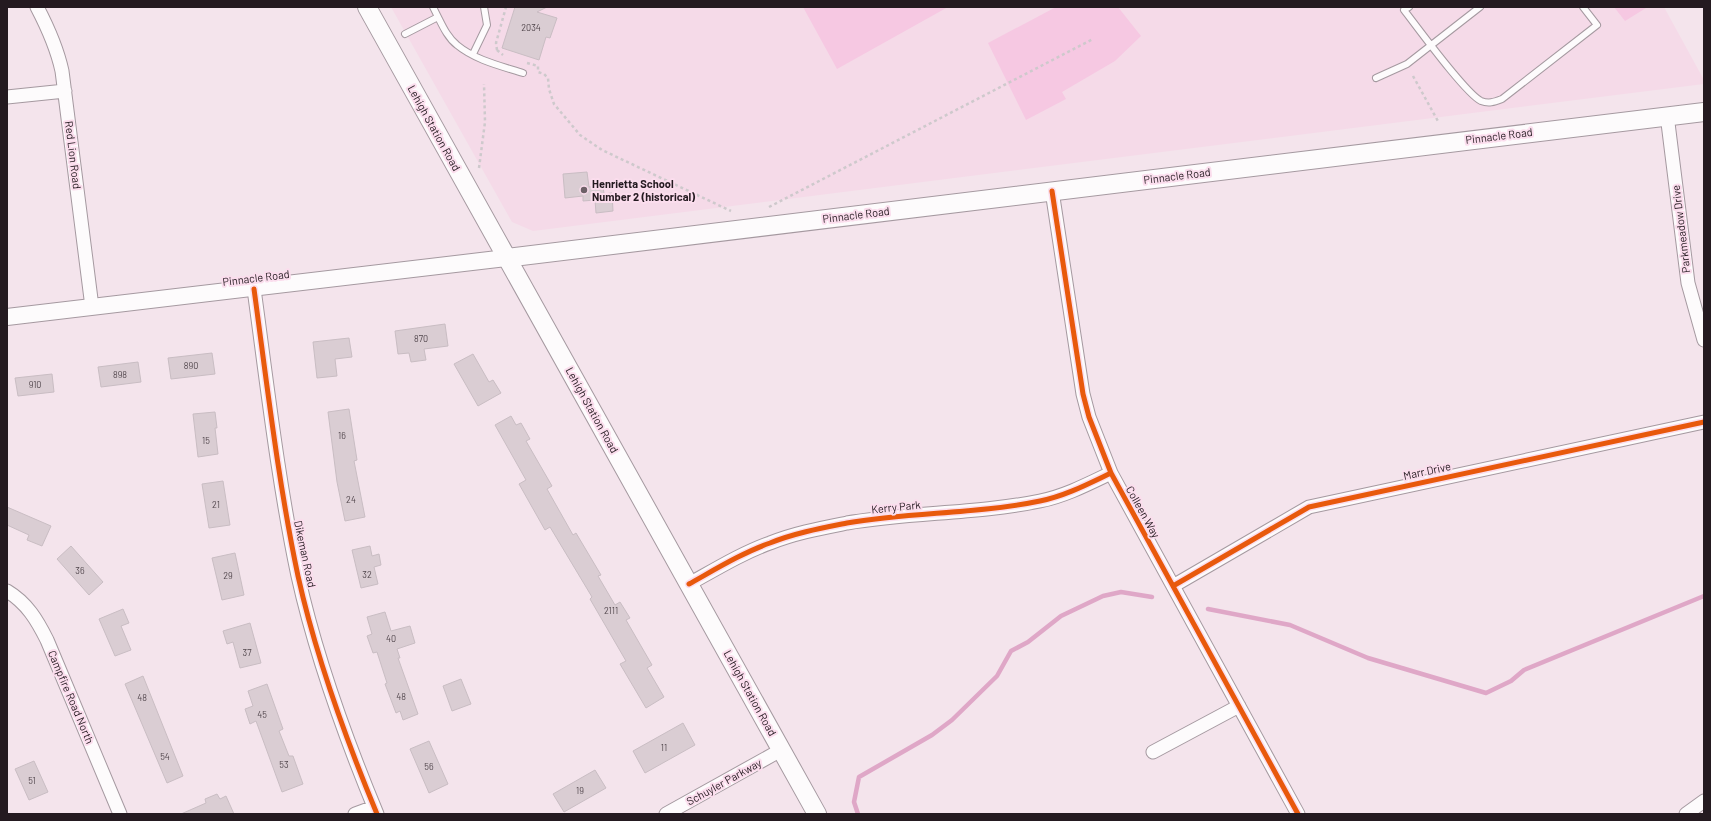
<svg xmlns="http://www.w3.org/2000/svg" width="1711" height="821" font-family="Barlow,sans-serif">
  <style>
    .built { fill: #f5dae8 }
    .green { fill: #f6c8e2 }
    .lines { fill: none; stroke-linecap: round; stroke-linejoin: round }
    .stream { stroke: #dfa7c7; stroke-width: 4.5 }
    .building { fill: #dacdd3; stroke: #c9bdc3 }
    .service-casing { stroke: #a599a0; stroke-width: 8 }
    .minor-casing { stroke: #a599a0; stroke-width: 15 }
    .tertiary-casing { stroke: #a599a0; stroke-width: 18 }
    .secondary-casing { stroke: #a599a0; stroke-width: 20 }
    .path { stroke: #cec9cc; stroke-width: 2.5; stroke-dasharray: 3 3; stroke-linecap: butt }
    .service { stroke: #fdfbfc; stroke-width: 6 }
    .minor { stroke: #fdfbfc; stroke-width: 13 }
    .tertiary { stroke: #fdfbfc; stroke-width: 16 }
    .secondary { stroke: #fdfbfc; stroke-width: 18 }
    .cycleway-casing { stroke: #fbdded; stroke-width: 8 }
    .cycleway { stroke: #e8590c; stroke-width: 5 }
    .poi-dot { fill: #6d6167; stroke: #fbdded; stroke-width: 1.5 }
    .labels { text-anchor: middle; stroke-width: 4; stroke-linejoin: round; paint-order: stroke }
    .number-label { font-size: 9px; fill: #52474d }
    .street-label { font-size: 11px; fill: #241a20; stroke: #fbdded }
    .poi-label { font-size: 11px; font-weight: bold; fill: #241a20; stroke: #fbdded; text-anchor: start }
  </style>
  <rect width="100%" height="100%" fill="#f4e4ec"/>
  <path class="built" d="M 391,7 L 1664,7 L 1704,80 L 1704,84 L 533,231 L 512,222 Z"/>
  <path class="green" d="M 803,7 L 948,7 L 837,69 Z
    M 1056,7 L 1118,7 L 1141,36 L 1115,61 L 1062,92 L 1066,99 L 1026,120 L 988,43 Z
    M 1614,7 L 1645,7 L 1646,8 L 1625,21 Z"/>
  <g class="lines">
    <path class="stream" d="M 1208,609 L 1290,625 L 1368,658 L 1486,693 L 1511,681 L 1524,670 L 1704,596
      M 858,814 L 854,802 L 859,777 L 932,735 L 952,720 L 997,676 L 1011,651 L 1028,642 L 1061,616 L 1103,596 L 1121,592 L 1152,597"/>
  </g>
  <path class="building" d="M 515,7 L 547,7 L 537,12 L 557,18 L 550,38 L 546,37 L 539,60 L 502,48 Z
    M 587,172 L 589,187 L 603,186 L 604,194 L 612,193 L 613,211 L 596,213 L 595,200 L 583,201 L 583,196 L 565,198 L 563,174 Z
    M 445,324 L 448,346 L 424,349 L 426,360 L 411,362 L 409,353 L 398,354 L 395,331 Z
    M 349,338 L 352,357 L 335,359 L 337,376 L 317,378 L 313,342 Z
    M 212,353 L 215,374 L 171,379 L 168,358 Z
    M 473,354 L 489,382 L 493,380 L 501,393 L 478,406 L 454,364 Z
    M 138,362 L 141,382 L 101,387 L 98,367 Z
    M 52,374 L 54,392 L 18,396 L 15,378 Z
    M 349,409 L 357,460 L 354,461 L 365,517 L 345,521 L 337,482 L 328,412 Z
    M 215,412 L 217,428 L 215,428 L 218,454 L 198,457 L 193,414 Z
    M 511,416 L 516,425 L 521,423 L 530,439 L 526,441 L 552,486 L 547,489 L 573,535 L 576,533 L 601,575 L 598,576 L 615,605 L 620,602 L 630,618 L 626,620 L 652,665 L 647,668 L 664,697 L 646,708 L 620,664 L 626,661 L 590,599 L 592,597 L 550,527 L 545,530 L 519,484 L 526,480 L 495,425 Z
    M 223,481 L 230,525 L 209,528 L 202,484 Z
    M 7,507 L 51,526 L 42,546 L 27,540 L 29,535 L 7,525 Z
    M 71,546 L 103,582 L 89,595 L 57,559 Z
    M 370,546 L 372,556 L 379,554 L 381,565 L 374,567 L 378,584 L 361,588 L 352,550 Z
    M 235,553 L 244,595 L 222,600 L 212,558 Z
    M 123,609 L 129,623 L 121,626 L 131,650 L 115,656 L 99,619 Z
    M 385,612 L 391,631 L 410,626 L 415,643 L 397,649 L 400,658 L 398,658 L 418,714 L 403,720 L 400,711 L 396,713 L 385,684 L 387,683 L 377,652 L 373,653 L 367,636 L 372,634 L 367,617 Z
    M 250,623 L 261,663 L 240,668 L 233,642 L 227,644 L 223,631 Z
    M 143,676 L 183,776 L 167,783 L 125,684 Z
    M 461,679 L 471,704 L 452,711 L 443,686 Z
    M 267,684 L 283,729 L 279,731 L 289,756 L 293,756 L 303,784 L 282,792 L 256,721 L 250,724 L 245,709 L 253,706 L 248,691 Z
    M 683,723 L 695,745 L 645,773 L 633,751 Z
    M 429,741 L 448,784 L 429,793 L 410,749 Z
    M 34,761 L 48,792 L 29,800 L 15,769 Z
    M 595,770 L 606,788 L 564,812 L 553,794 Z
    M 217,794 L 220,799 L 226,796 L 234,814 L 181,814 L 206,803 L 205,799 Z"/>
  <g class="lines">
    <defs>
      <path id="service" d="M 433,7 L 438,17
        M 1409,7 L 1404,10 C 1418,28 1465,93 1481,101 C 1489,104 1494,102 1502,99 L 1597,25 L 1583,7
        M 405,34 L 438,17 C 443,27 448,38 457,45 C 475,60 501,66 523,73
        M 473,54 L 487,25 L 484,7
        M 1376,78 L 1407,64 L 1480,7"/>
      <path id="minor" d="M 37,7 C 48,28 57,48 62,71 L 92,307
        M 7,97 L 65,91
        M 1667,115 L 1688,283 L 1704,340
        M 1052,191 L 1083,394 L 1089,417 L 1111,473 L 1298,814
        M 254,289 C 267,384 278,481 298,576 C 316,657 345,737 377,814
        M 689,584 C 716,569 742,553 770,543 C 795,533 822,528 847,523 C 911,512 977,514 1040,501 C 1065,496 1088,484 1111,473
        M 1173,586 L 1309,507 L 1704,422
        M 7,591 C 27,603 37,620 47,640 L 120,814
        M 1153,752 L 1239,706
        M 355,814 L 374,807
        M 666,814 L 781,750
        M 1686,814 L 1704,801"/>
      <path id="tertiary" d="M 7,317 L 506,258"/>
      <path id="secondary" d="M 367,7 L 817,814
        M 506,258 L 1704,112"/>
    </defs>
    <use href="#service" class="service-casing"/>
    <use href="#minor" class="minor-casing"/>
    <use href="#tertiary" class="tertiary-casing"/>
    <use href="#secondary" class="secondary-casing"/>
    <path class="path" d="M 497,50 L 503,55
      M 497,50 L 496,43 L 506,7
      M 527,63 L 538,66 L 538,72 L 544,74 L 548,78 L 549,89 L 554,104 L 580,135 L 602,150 L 731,211
      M 1413,76 L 1439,123
      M 479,168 L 485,122 L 484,84
      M 769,207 L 1093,39"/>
    <use href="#service" class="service"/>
    <use href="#minor" class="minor"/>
    <use href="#tertiary" class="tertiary"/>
    <use href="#secondary" class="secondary"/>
    <defs>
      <path id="cycleway" d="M 1052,191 L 1083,394 L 1089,417 L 1111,473 L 1298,814
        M 254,289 C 267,384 278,481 298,576 C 316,657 345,737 377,814
        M 689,584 C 716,569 742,553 770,543 C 795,533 822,528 847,523 C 911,512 977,514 1040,501 C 1065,496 1088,484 1111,473
        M 1173,586 L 1309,507 L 1704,422"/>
    </defs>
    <use href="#cycleway" class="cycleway-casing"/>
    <use href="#cycleway" class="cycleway"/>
  </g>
  <circle class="poi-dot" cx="584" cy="190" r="4"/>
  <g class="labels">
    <g class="number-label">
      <text x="531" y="31">2034</text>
      <text x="421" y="342">870</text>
      <text x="191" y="369">890</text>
      <text x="120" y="378">898</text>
      <text x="35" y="388">910</text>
      <text x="342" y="439">16</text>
      <text x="206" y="444">15</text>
      <text x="351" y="503">24</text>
      <text x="216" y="508">21</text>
      <text x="80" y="574">36</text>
      <text x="367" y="578">32</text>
      <text x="228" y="579">29</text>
      <text x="611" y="614">2111</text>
      <text x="391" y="642">40</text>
      <text x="247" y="656">37</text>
      <text x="401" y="700">48</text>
      <text x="142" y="701">48</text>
      <text x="262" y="718">45</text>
      <text x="664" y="751">11</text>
      <text x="165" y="760">54</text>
      <text x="284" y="768">53</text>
      <text x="429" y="770">56</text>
      <text x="32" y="784">51</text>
      <text x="580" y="794">19</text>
    </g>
    <g class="street-label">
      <text transform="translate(434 128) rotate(61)" y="4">Lehigh Station Road</text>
      <text transform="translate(1499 136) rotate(-7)" y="4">Pinnacle Road</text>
      <text transform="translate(73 155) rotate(83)" y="4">Red Lion Road</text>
      <text transform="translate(1177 176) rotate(-7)" y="4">Pinnacle Road</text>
      <text transform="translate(856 215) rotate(-7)" y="4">Pinnacle Road</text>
      <text transform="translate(1681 229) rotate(-97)" y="4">Parkmeadow Drive</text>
      <text transform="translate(256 278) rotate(-7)" y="4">Pinnacle Road</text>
      <text transform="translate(592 410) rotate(61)" y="4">Lehigh Station Road</text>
      <text transform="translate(1427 471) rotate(-12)" y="4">Marr Drive</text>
      <text transform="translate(896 507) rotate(-6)" y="4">Kerry Park</text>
      <text transform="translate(1143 512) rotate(61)" y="4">Colleen Way</text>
      <text transform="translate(305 554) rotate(78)" y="4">Dikeman Road</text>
      <text transform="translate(750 693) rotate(61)" y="4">Lehigh Station Road</text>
      <text transform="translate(71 697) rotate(67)" y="4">Campfire Road North</text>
      <text transform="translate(724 782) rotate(-29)" y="4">Schuyler Parkway</text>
    </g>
    <g class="poi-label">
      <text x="592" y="188">Henrietta School<tspan x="592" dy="13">Number 2 (historical)</tspan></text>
    </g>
  </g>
  <rect width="1711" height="821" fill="none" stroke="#241a20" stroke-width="16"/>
</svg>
